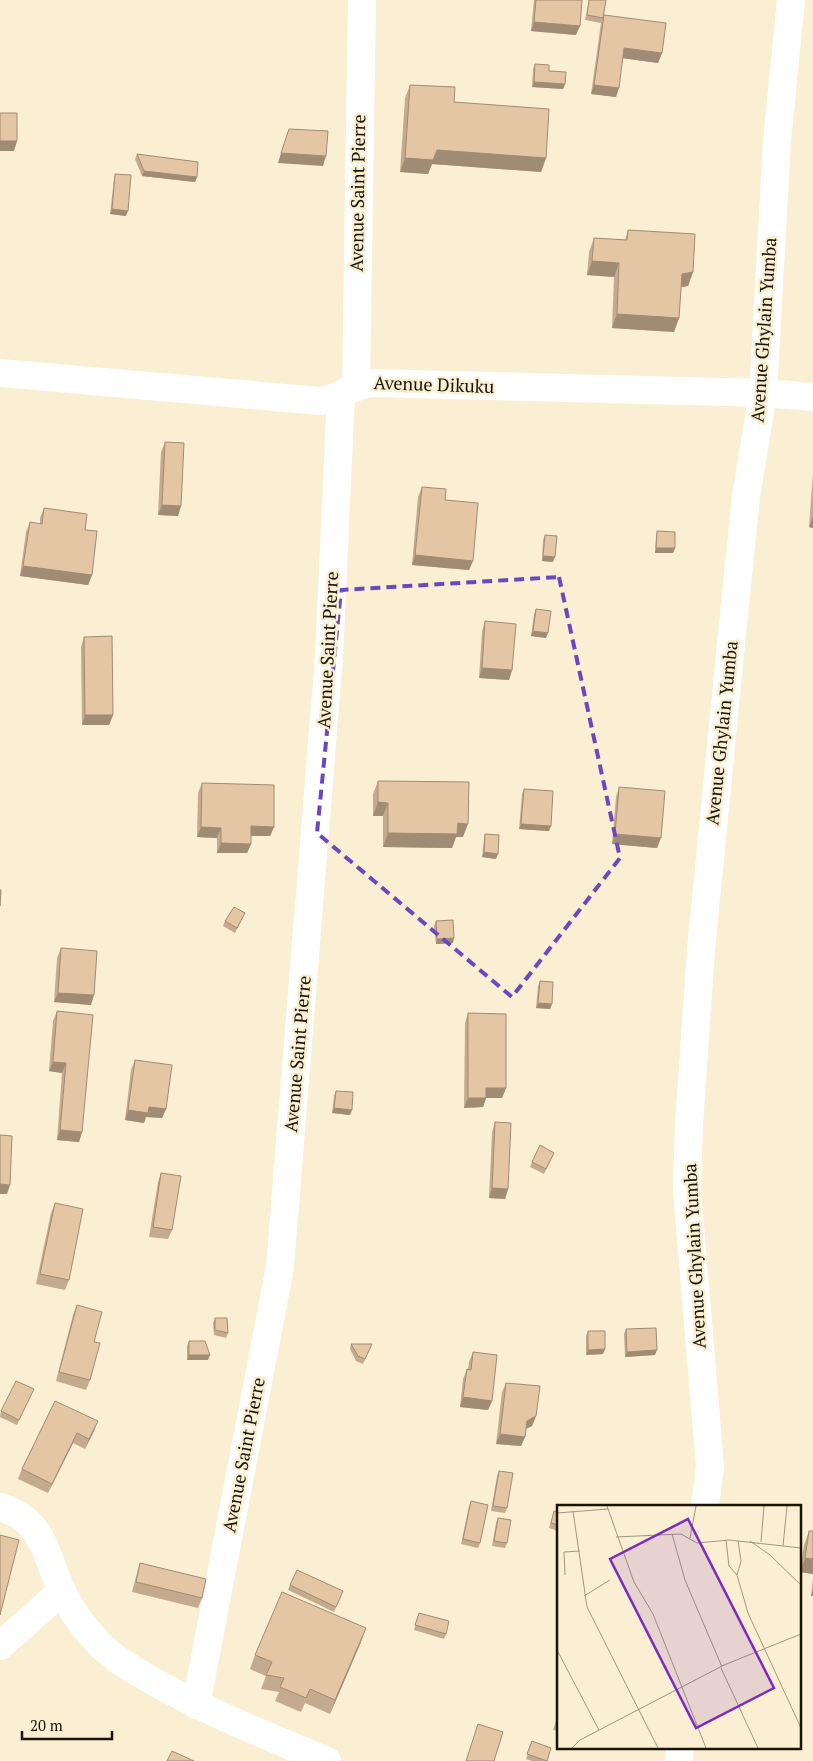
<svg xmlns="http://www.w3.org/2000/svg" width="813" height="1761" font-family="'PT Serif',serif">
  <style>
    .lines { fill: none; stroke-linecap: round; stroke-linejoin: round }
    .minor { stroke: #fff; stroke-width: 28 }
    .wall { fill: #c4aa8e }
    .shaded-wall { fill: #a08b74 }
    .building { fill: #e4c6a5; stroke: #a08b74 }
    .marked { fill: none; stroke: #6949c2; stroke-width: 4; stroke-dasharray: 10 6; stroke-linejoin: round }
    .labels { text-anchor: middle; stroke-width: 5; stroke-linejoin: round; paint-order: stroke }
    .street-label { font-size: 18px; fill: #18140a; stroke: #faefd2 }
    .inset-road { fill: none; stroke: #a09782; stroke-width: 1 }
    .view { fill: #7b2cbf; fill-opacity: 0.15; stroke: #7b2cbf; stroke-width: 2.5 }
    .inset-edge { fill: none; stroke: #18140a; stroke-width: 2.5 }
  </style>
  <rect width="100%" height="100%" fill="#faefd2"/>
  <g class="lines">
    <path class="minor" d="M 0,373 L 320,401 C 340,399 353,384 373,383 L 763,393 L 813,397
      M 356,386 L 362,0
      M 705,1506 L 710,1467 L 687,1189 L 689,1124 L 701,950 L 733,624 L 746,497 L 763,393 L 777,141 L 791,0
      M 0,1507 C 45,1520 45,1555 62,1591 C 70,1608 81,1624 94,1638 C 112,1659 134,1670 158,1684 C 212,1714 270,1737 327,1761
      M 0,1646 L 62,1591
      M 196,1705 L 280,1267 L 329,656 L 341,396
      M 679,1761 L 680,1747"/>
  </g>
  <path class="wall" d="M 534,0 L 582,0 L 576,35 L 531,31 Z
    M 589,0 L 606,0 L 603,16 L 662,53 L 658,63 L 623,58 L 616,97 L 591,94 L 601,23 L 585,20 Z
    M 535,64 L 549,71 L 565,84 L 563,89 L 532,87 L 533,69 Z
    M 410,85 L 454,102 L 546,158 L 541,172 L 432,164 L 428,174 L 400,172 L 405,98 Z
    M 137,154 L 197,177 L 195,182 L 142,176 L 135,159 Z
    M 115,174 L 126,216 L 110,214 L 114,179 Z
    M 628,230 L 693,272 L 688,286 L 681,287 L 679,318 L 674,332 L 612,328 L 614,277 L 587,275 L 589,252 L 594,238 L 625,240 Z
    M 165,442 L 181,506 L 178,516 L 158,515 L 161,452 Z
    M 813,473 L 813,528 L 809,527 Z
    M 422,487 L 445,500 L 473,561 L 469,570 L 412,565 L 418,497 Z
    M 44,508 L 85,530 L 92,575 L 88,585 L 20,576 L 26,532 L 30,522 L 40,524 L 40,518 Z
    M 657,531 L 675,548 L 673,553 L 655,553 L 656,536 Z
    M 545,535 L 553,562 L 542,561 L 543,540 Z
    M 536,609 L 546,638 L 531,636 L 534,614 Z
    M 485,621 L 512,670 L 509,680 L 479,678 L 482,631 Z
    M 84,637 L 113,715 L 109,725 L 82,725 L 81,647 Z
    M 378,781 L 463,837 L 456,837 L 452,848 L 383,847 L 383,816 L 373,816 L 373,794 Z
    M 202,783 L 274,827 L 270,836 L 251,836 L 251,844 L 247,853 L 217,853 L 217,838 L 197,837 L 198,793 Z
    M 619,787 L 661,838 L 657,848 L 612,844 L 616,797 Z
    M 524,789 L 549,831 L 519,829 L 522,794 Z
    M 485,834 L 496,859 L 482,857 L 484,839 Z
    M 245,913 L 235,933 L 223,926 L 225,921 Z
    M 436,921 L 453,943 L 436,944 L 434,926 Z
    M 61,948 L 91,1005 L 54,1002 L 57,958 Z
    M 540,981 L 552,1004 L 550,1009 L 536,1008 L 538,986 Z
    M 57,1011 L 82,1132 L 79,1142 L 57,1140 L 62,1073 L 49,1071 L 53,1021 Z
    M 468,1013 L 506,1088 L 502,1098 L 486,1098 L 483,1107 L 464,1108 L 465,1023 Z
    M 135,1060 L 166,1109 L 162,1118 L 146,1117 L 144,1123 L 125,1120 L 131,1070 Z
    M 336,1091 L 350,1115 L 332,1113 L 334,1096 Z
    M 495,1122 L 508,1189 L 505,1199 L 489,1198 L 492,1132 Z
    M 554,1153 L 544,1174 L 530,1167 L 532,1162 Z
    M 161,1173 L 172,1230 L 168,1239 L 149,1237 L 158,1182 Z
    M 55,1203 L 69,1280 L 65,1290 L 36,1284 L 51,1213 Z
    M 77,1305 L 90,1380 L 86,1390 L 56,1381 L 73,1315 Z
    M 215,1318 L 228,1333 L 226,1338 L 214,1335 L 213,1323 Z
    M 626,1329 L 655,1355 L 625,1357 L 624,1334 Z
    M 588,1331 L 605,1349 L 603,1354 L 586,1355 L 586,1336 Z
    M 189,1341 L 208,1360 L 187,1360 L 187,1346 Z
    M 351,1344 L 372,1344 L 363,1364 L 356,1361 L 350,1349 Z
    M 473,1352 L 492,1401 L 488,1410 L 460,1407 L 463,1379 L 467,1369 L 468,1370 L 469,1362 Z
    M 506,1383 L 536,1416 L 532,1426 L 526,1429 L 525,1437 L 521,1446 L 496,1444 L 502,1392 Z
    M 34,1389 L 17,1425 L 0,1417 L 1,1411 Z
    M 55,1401 L 94,1431 L 85,1449 L 73,1443 L 48,1493 L 18,1479 L 22,1469 Z
    M 499,1471 L 507,1508 L 505,1513 L 491,1511 L 497,1476 Z
    M 471,1501 L 480,1543 L 478,1548 L 461,1544 L 469,1506 Z
    M 554,1511 L 558,1512 L 558,1531 L 549,1528 Z
    M 498,1518 L 507,1543 L 505,1548 L 492,1546 L 496,1523 Z
    M 809,1531 L 813,1574 L 800,1572 L 804,1545 Z
    M 140,1563 L 202,1598 L 198,1608 L 132,1592 L 137,1573 Z
    M 813,1578 L 813,1596 L 811,1596 Z
    M 290,1585 L 341,1596 L 334,1612 L 288,1590 Z
    M 419,1613 L 446,1634 L 444,1639 L 414,1630 Z
    M 361,1642 L 330,1714 L 305,1703 L 301,1712 L 275,1701 L 279,1692 L 261,1689 L 266,1676 L 250,1669 L 255,1655 Z
    M 558,1714 L 558,1731 L 553,1730 Z
    M 532,1741 L 547,1761 L 532,1761 L 526,1759 Z"/>
  <path class="shaded-wall" d="M 534,22 L 580,26 L 576,35 L 531,31 Z
    M 624,48 L 662,53 L 658,63 L 621,58 Z
    M 534,82 L 565,84 L 563,89 L 532,87 Z
    M 594,85 L 619,88 L 616,97 L 591,94 Z
    M 0,141 L 17,141 L 14,151 L 0,151 Z
    M 437,150 L 546,158 L 541,172 L 432,164 L 428,174 L 400,172 L 405,158 Z
    M 281,153 L 326,156 L 323,166 L 278,163 Z
    M 144,171 L 197,177 L 195,182 L 142,176 Z
    M 112,209 L 128,211 L 126,216 L 110,214 Z
    M 592,261 L 619,263 L 614,277 L 587,275 Z
    M 693,272 L 688,286 L 677,288 L 682,274 Z
    M 617,314 L 679,318 L 674,332 L 612,328 Z
    M 162,505 L 181,506 L 178,516 L 158,515 Z
    M 813,517 L 813,528 L 809,527 Z
    M 656,548 L 675,548 L 673,553 L 655,553 Z
    M 415,555 L 473,561 L 469,570 L 412,565 Z
    M 543,556 L 555,557 L 553,562 L 542,561 Z
    M 23,566 L 92,575 L 88,585 L 20,576 Z
    M 533,631 L 548,633 L 546,638 L 531,636 Z
    M 482,668 L 512,670 L 509,680 L 479,678 Z
    M 85,715 L 113,715 L 109,725 L 82,725 Z
    M 378,802 L 388,803 L 383,816 L 373,816 Z
    M 458,823 L 468,824 L 463,837 L 456,837 L 452,848 L 383,847 L 388,833 Z
    M 521,824 L 551,826 L 549,831 L 519,829 Z
    M 251,826 L 274,827 L 270,836 L 247,836 Z
    M 201,827 L 221,828 L 217,838 L 197,837 Z
    M 615,834 L 661,838 L 657,848 L 612,844 Z
    M 221,843 L 251,844 L 247,853 L 217,853 Z
    M 484,852 L 498,854 L 496,859 L 482,857 Z
    M 454,938 L 453,943 L 436,944 L 437,939 Z
    M 58,993 L 94,995 L 91,1005 L 54,1002 Z
    M 538,1003 L 552,1004 L 550,1009 L 536,1008 Z
    M 53,1062 L 66,1063 L 62,1073 L 49,1071 Z
    M 486,1088 L 506,1088 L 502,1098 L 486,1098 L 483,1107 L 464,1108 L 468,1098 Z
    M 149,1107 L 166,1109 L 162,1118 L 146,1117 L 144,1123 L 125,1120 L 128,1110 Z
    M 334,1108 L 352,1110 L 350,1115 L 332,1113 Z
    M 60,1130 L 82,1132 L 79,1142 L 57,1140 Z
    M 0,1184 L 10,1185 L 7,1194 L 0,1194 Z
    M 492,1188 L 508,1189 L 505,1199 L 489,1198 Z
    M 605,1349 L 603,1354 L 586,1355 L 588,1350 Z
    M 657,1350 L 655,1355 L 625,1357 L 627,1352 Z
    M 189,1355 L 210,1355 L 208,1360 L 187,1360 Z
    M 463,1397 L 492,1401 L 488,1410 L 460,1407 Z
    M 536,1416 L 532,1426 L 523,1430 L 527,1421 Z
    M 98,1421 L 94,1431 L 85,1449 L 89,1439 Z
    M 77,1433 L 73,1443 L 48,1493 L 52,1484 Z
    M 500,1434 L 525,1437 L 521,1446 L 496,1444 Z
    M 805,1558 L 813,1559 L 813,1574 L 800,1572 Z
    M 813,1589 L 813,1596 L 811,1596 Z
    M 366,1628 L 361,1642 L 330,1714 L 335,1700 Z"/>
  <path class="building" d="M 536,0 L 582,0 L 580,26 L 534,22 Z
    M 589,0 L 606,0 L 603,18 L 587,15 Z
    M 604,15 L 666,23 L 662,53 L 624,48 L 619,88 L 594,85 Z
    M 535,64 L 549,65 L 549,71 L 566,72 L 565,84 L 534,82 Z
    M 410,85 L 455,87 L 454,102 L 549,109 L 546,158 L 437,150 L 433,160 L 405,158 Z
    M 0,113 L 17,113 L 17,141 L 0,141 Z
    M 289,129 L 328,131 L 326,156 L 281,153 Z
    M 137,154 L 198,162 L 197,177 L 144,171 Z
    M 115,174 L 131,175 L 128,211 L 112,209 Z
    M 628,230 L 695,234 L 693,272 L 682,274 L 679,318 L 617,314 L 619,263 L 592,261 L 594,238 L 627,240 Z
    M 165,442 L 184,443 L 181,506 L 162,505 Z
    M 422,487 L 446,489 L 445,500 L 478,503 L 473,561 L 415,555 Z
    M 44,508 L 87,514 L 85,530 L 97,531 L 92,575 L 23,566 L 30,522 L 42,524 Z
    M 657,531 L 675,532 L 675,548 L 656,548 Z
    M 545,535 L 557,536 L 555,557 L 543,556 Z
    M 536,609 L 551,611 L 548,633 L 533,631 Z
    M 485,621 L 516,624 L 512,670 L 482,668 Z
    M 112,636 L 113,715 L 85,715 L 84,637 Z
    M 378,781 L 469,782 L 468,824 L 458,823 L 457,834 L 388,833 L 388,803 L 378,802 Z
    M 202,783 L 274,785 L 274,827 L 251,826 L 251,844 L 221,843 L 221,828 L 201,827 Z
    M 619,787 L 665,791 L 661,838 L 615,834 Z
    M 524,789 L 553,791 L 551,826 L 521,824 Z
    M 485,834 L 499,835 L 498,854 L 484,852 Z
    M 0,890 L 1,890 L 0,906 Z
    M 234,907 L 245,913 L 237,928 L 225,921 Z
    M 453,920 L 454,938 L 437,939 L 436,921 Z
    M 61,948 L 97,951 L 94,995 L 58,993 Z
    M 540,981 L 553,982 L 552,1004 L 538,1003 Z
    M 57,1011 L 93,1015 L 82,1132 L 60,1130 L 66,1063 L 53,1062 Z
    M 468,1013 L 506,1014 L 506,1088 L 486,1088 L 486,1098 L 468,1098 Z
    M 135,1060 L 172,1065 L 166,1109 L 149,1107 L 148,1113 L 128,1110 Z
    M 336,1091 L 353,1092 L 352,1110 L 334,1108 Z
    M 495,1122 L 511,1123 L 508,1189 L 492,1188 Z
    M 0,1135 L 12,1136 L 10,1185 L 0,1184 Z
    M 540,1145 L 554,1153 L 546,1169 L 532,1162 Z
    M 161,1173 L 181,1176 L 172,1230 L 153,1227 Z
    M 55,1203 L 83,1209 L 69,1280 L 40,1274 Z
    M 77,1305 L 102,1312 L 94,1342 L 100,1343 L 90,1380 L 59,1372 Z
    M 215,1318 L 227,1318 L 228,1333 L 215,1330 Z
    M 656,1328 L 657,1350 L 627,1352 L 626,1329 Z
    M 588,1331 L 605,1331 L 605,1349 L 588,1350 Z
    M 189,1341 L 205,1341 L 210,1355 L 189,1355 Z
    M 351,1344 L 372,1344 L 365,1359 L 358,1356 Z
    M 473,1352 L 497,1355 L 492,1401 L 463,1397 L 467,1369 L 471,1370 Z
    M 16,1381 L 34,1389 L 19,1420 L 1,1411 Z
    M 506,1383 L 540,1386 L 536,1416 L 527,1421 L 525,1437 L 500,1434 Z
    M 55,1401 L 98,1421 L 89,1439 L 77,1433 L 52,1484 L 22,1469 Z
    M 499,1471 L 513,1473 L 507,1508 L 493,1506 Z
    M 471,1501 L 488,1505 L 480,1543 L 463,1539 Z
    M 554,1511 L 558,1512 L 558,1525 L 551,1523 Z
    M 498,1518 L 511,1520 L 507,1543 L 494,1541 Z
    M 809,1531 L 813,1531 L 813,1559 L 805,1558 Z
    M 0,1535 L 19,1540 L 0,1615 Z
    M 140,1563 L 206,1579 L 202,1598 L 136,1582 Z
    M 297,1570 L 343,1591 L 336,1607 L 290,1585 Z
    M 282,1592 L 366,1628 L 335,1700 L 310,1689 L 306,1698 L 280,1687 L 284,1678 L 266,1675 L 272,1662 L 255,1655 Z
    M 419,1613 L 449,1621 L 446,1634 L 415,1625 Z
    M 478,1724 L 503,1732 L 494,1761 L 466,1761 Z
    M 532,1741 L 551,1748 L 547,1761 L 527,1754 Z
    M 172,1751 L 194,1761 L 167,1761 Z"/>
  <path class="marked" d="M 559,577 L 620,858 L 512,997 L 317,833 L 341,590 Z"/>
  <g class="labels">
    <g class="street-label">
      <text transform="translate(358 193) rotate(-89)" y="6">Avenue Saint Pierre</text>
      <text transform="translate(764 330) rotate(-86)" y="6">Avenue Ghylain Yumba</text>
      <text transform="translate(434 385) rotate(2)" y="6">Avenue Dikuku</text>
      <text transform="translate(328 650) rotate(-87)" y="6">Avenue Saint Pierre</text>
      <text transform="translate(722 733) rotate(-84)" y="6">Avenue Ghylain Yumba</text>
      <text transform="translate(298 1054) rotate(-85)" y="6">Avenue Saint Pierre</text>
      <text transform="translate(695 1256) rotate(-93)" y="6">Avenue Ghylain Yumba</text>
      <text transform="translate(244 1455) rotate(-79)" y="6">Avenue Saint Pierre</text>
    </g>
  </g>
  <g transform="translate(557 1505)">
    <rect width="244" height="244" fill="#faefd2"/>
    <path class="inset-road" d="M 50,1 L 77,77 L 96,109 L 149,243M 16,6 L 30,102 L 101,243M 0,8 L 51,4M 115,29 L 128,75 L 165,162M 59,32 L 124,29 L 140,38 L 172,35 L 244,43M 133,33 L 139,1M 169,35 L 172,61 L 180,70M 181,36 L 184,56 L 180,70 L 191,108 L 244,223M 193,36 L 213,50 L 244,80M 204,37 L 207,1M 226,41 L 230,1M 8,70 L 7,47 L 23,46M 27,91 L 53,75M 0,145 L 42,225M 164,163 L 201,243M 15,243 L 23,235 L 167,160 L 244,129"/>
    <path class="view" d="M 131,14 L 217,183 L 139,223 L 53,54 Z"/>
    <rect width="244" height="244" class="inset-edge"/>
  </g>
  <path d="M22 1731v8h90v-8" fill="none" stroke="#18140a" stroke-width="2.5"/>
  <text x="30" y="1731" font-size="15" fill="#18140a" stroke="#faefd2" stroke-width="4" paint-order="stroke">20 m</text>
</svg>
